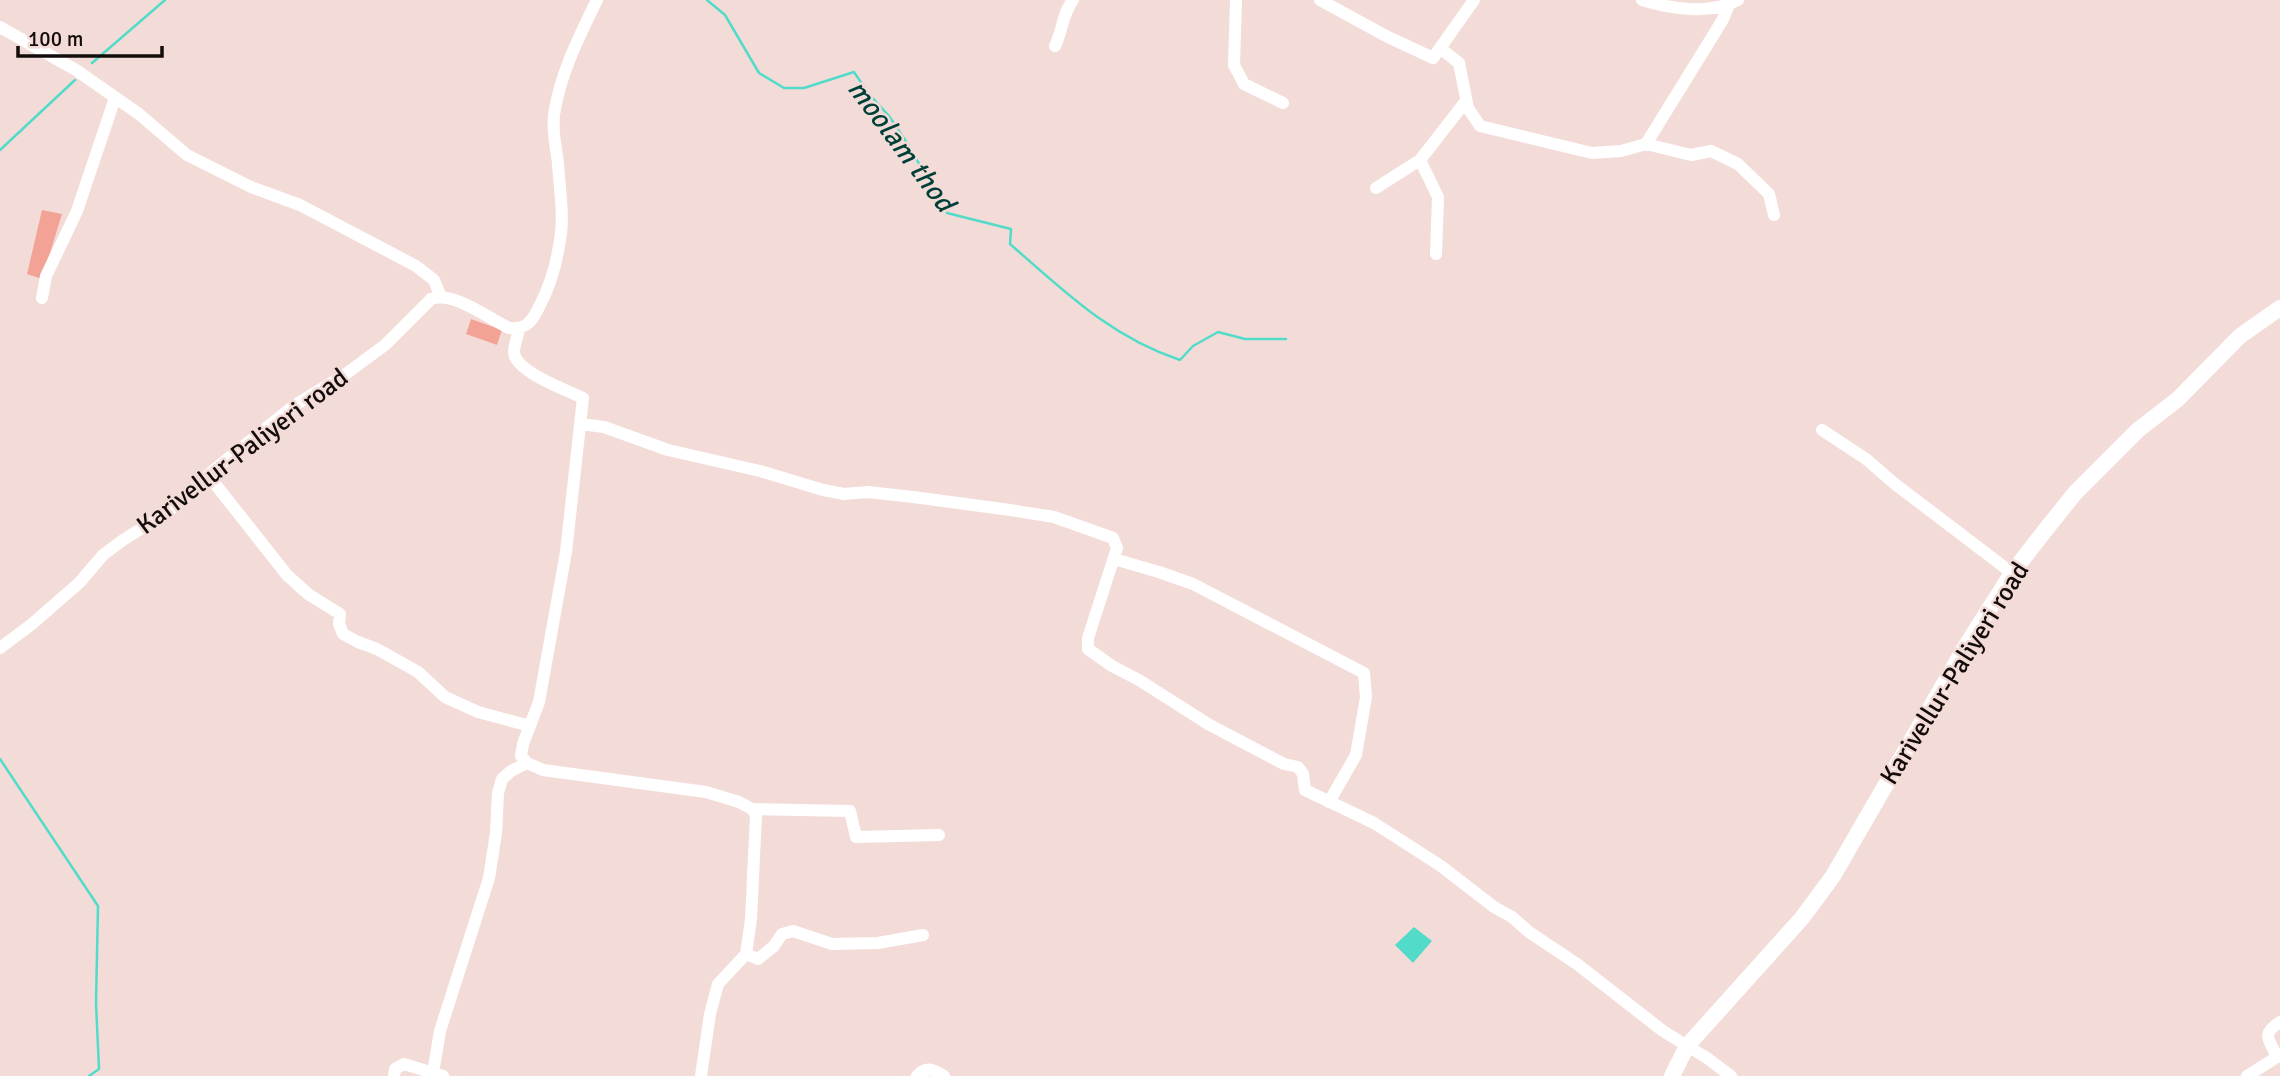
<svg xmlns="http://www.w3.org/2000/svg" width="2280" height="1076" font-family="Signika,sans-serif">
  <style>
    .green { fill: #f3a396 }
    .water { fill: #53dbc9 }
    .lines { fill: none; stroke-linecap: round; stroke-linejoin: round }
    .stream { stroke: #53dbc9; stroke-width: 2.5 }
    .minor { stroke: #fff; stroke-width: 12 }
    .major { stroke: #fff; stroke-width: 16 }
    .labels { text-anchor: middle; stroke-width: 5; stroke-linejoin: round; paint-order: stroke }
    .street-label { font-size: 26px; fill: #130c0b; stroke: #f3dcd8 }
    .water-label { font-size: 28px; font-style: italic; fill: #003f38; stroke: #f3dcd8 }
  </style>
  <rect width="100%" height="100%" fill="#f3dcd8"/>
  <path class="green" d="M 42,210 L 62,214 L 42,279 L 27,274 Z
    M 471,319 L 502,330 L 497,345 L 466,334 Z"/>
  <path class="water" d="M 1414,927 L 1432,941 L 1413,963 L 1395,945 Z"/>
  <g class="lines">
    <path class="stream" d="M 707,0 L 725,15 L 759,73 L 784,88 L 804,88 L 854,72 L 869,94 L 889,116 L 909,146 L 947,213 L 1011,229 L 1010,244 C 1063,290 1110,337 1180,360 L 1193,346 L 1218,332 L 1245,339 L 1286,339
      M 92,63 L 165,0
      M 0,150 L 75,80
      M 0,759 L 98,906 L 96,1003 L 99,1069 L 89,1076"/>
    <path class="minor" d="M 1236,0 L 1234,65 L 1244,84 L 1283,103
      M 1320,0 L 1386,36 L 1433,58 L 1474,0
      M 1642,0 C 1671,9 1710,15 1738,0
      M 0,27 L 76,70 L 139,114 L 187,155 L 251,187 L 300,205 L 416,266 L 434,280 L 440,295
      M 1055,46 C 1063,30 1062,14 1073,0
      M 1440,48 L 1459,63 L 1468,108 L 1480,126 L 1592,153 L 1621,151 L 1646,144 L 1691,155 L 1711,151 L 1738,164 L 1769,194 L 1774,215
      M 1646,144 L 1722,21 L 1729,5
      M 1420,160 L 1438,197 L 1436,254
      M 1376,188 L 1420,160 L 1466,101
      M 42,298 L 46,276 L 77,211 L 115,98
      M 519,329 C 518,336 514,345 514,352 C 515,372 567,390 583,398 L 566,552 L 539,702 L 523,744 L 521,756 L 527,763 L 543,770 L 706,792 L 739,802 L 752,809 L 756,815 L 751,919 L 746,954 L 718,984 L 710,1014 L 701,1076
      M 581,424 L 604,427 L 668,450 L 760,471 L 823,490 L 844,494 L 868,492 L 913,497 L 1010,510 L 1054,517 L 1113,538 L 1117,548 L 1088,638 L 1088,649 L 1112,666 L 1139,680 L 1208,724 L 1284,764 L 1298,767 L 1303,774 L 1305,790 L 1374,823 L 1441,866 L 1494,907 L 1512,917 L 1529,932 L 1577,964 L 1663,1031 L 1707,1058 L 1731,1076
      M 1822,430 L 1866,459 L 1895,484 L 2012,573
      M 208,475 L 287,575 L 308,594 L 340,614 L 339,624 L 343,634 L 358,642 L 377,649 L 418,672 L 445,697 L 478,712 L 530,726
      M 1114,559 L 1159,572 L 1193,584 L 1364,673 L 1366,697 L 1356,755 L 1329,802
      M 0,648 L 32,624 L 79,583 L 103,555 L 123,540 L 168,512 L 215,469 L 295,405 L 343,376 L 385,345 L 431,299 C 454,291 488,318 509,328 C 527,330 533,320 540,305 C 551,284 558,257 561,233 C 564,213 559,184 558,163 C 556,147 552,132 554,115 C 560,74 579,37 597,0
      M 752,809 L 850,811 L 856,837 L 939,835
      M 746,954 L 758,959 L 774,946 L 782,934 L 793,931 L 832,944 L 878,943 L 923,935
      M 433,1073 L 440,1031 L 489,878 L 496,833 L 498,793 L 502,779 L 511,771 L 527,763
      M 394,1076 L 395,1069 L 404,1064 L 443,1076
      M 917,1076 C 926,1066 934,1069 944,1076
      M 2247,1076 L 2277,1057 C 2271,1041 2259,1035 2280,1022"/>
    <path class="major" d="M 1672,1076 L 1687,1046 L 1802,918 L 1833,876 L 1967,644 L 2012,573 L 2043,533 L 2075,493 L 2138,430 L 2178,399 L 2240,336 L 2280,308"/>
  </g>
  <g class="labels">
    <g class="street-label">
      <text transform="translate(242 451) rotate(-37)" y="9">Karivellur-Paliyeri road</text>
      <text transform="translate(1954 673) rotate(-58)" y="9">Karivellur-Paliyeri road</text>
    </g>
    <g class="water-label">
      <text transform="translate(902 145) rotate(53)" y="10">moolam thod</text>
    </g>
  </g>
  <path d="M18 46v10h144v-10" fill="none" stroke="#130c0b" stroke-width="3.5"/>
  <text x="28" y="46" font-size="21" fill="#130c0b" stroke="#f3dcd8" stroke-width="5" paint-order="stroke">100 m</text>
</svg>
